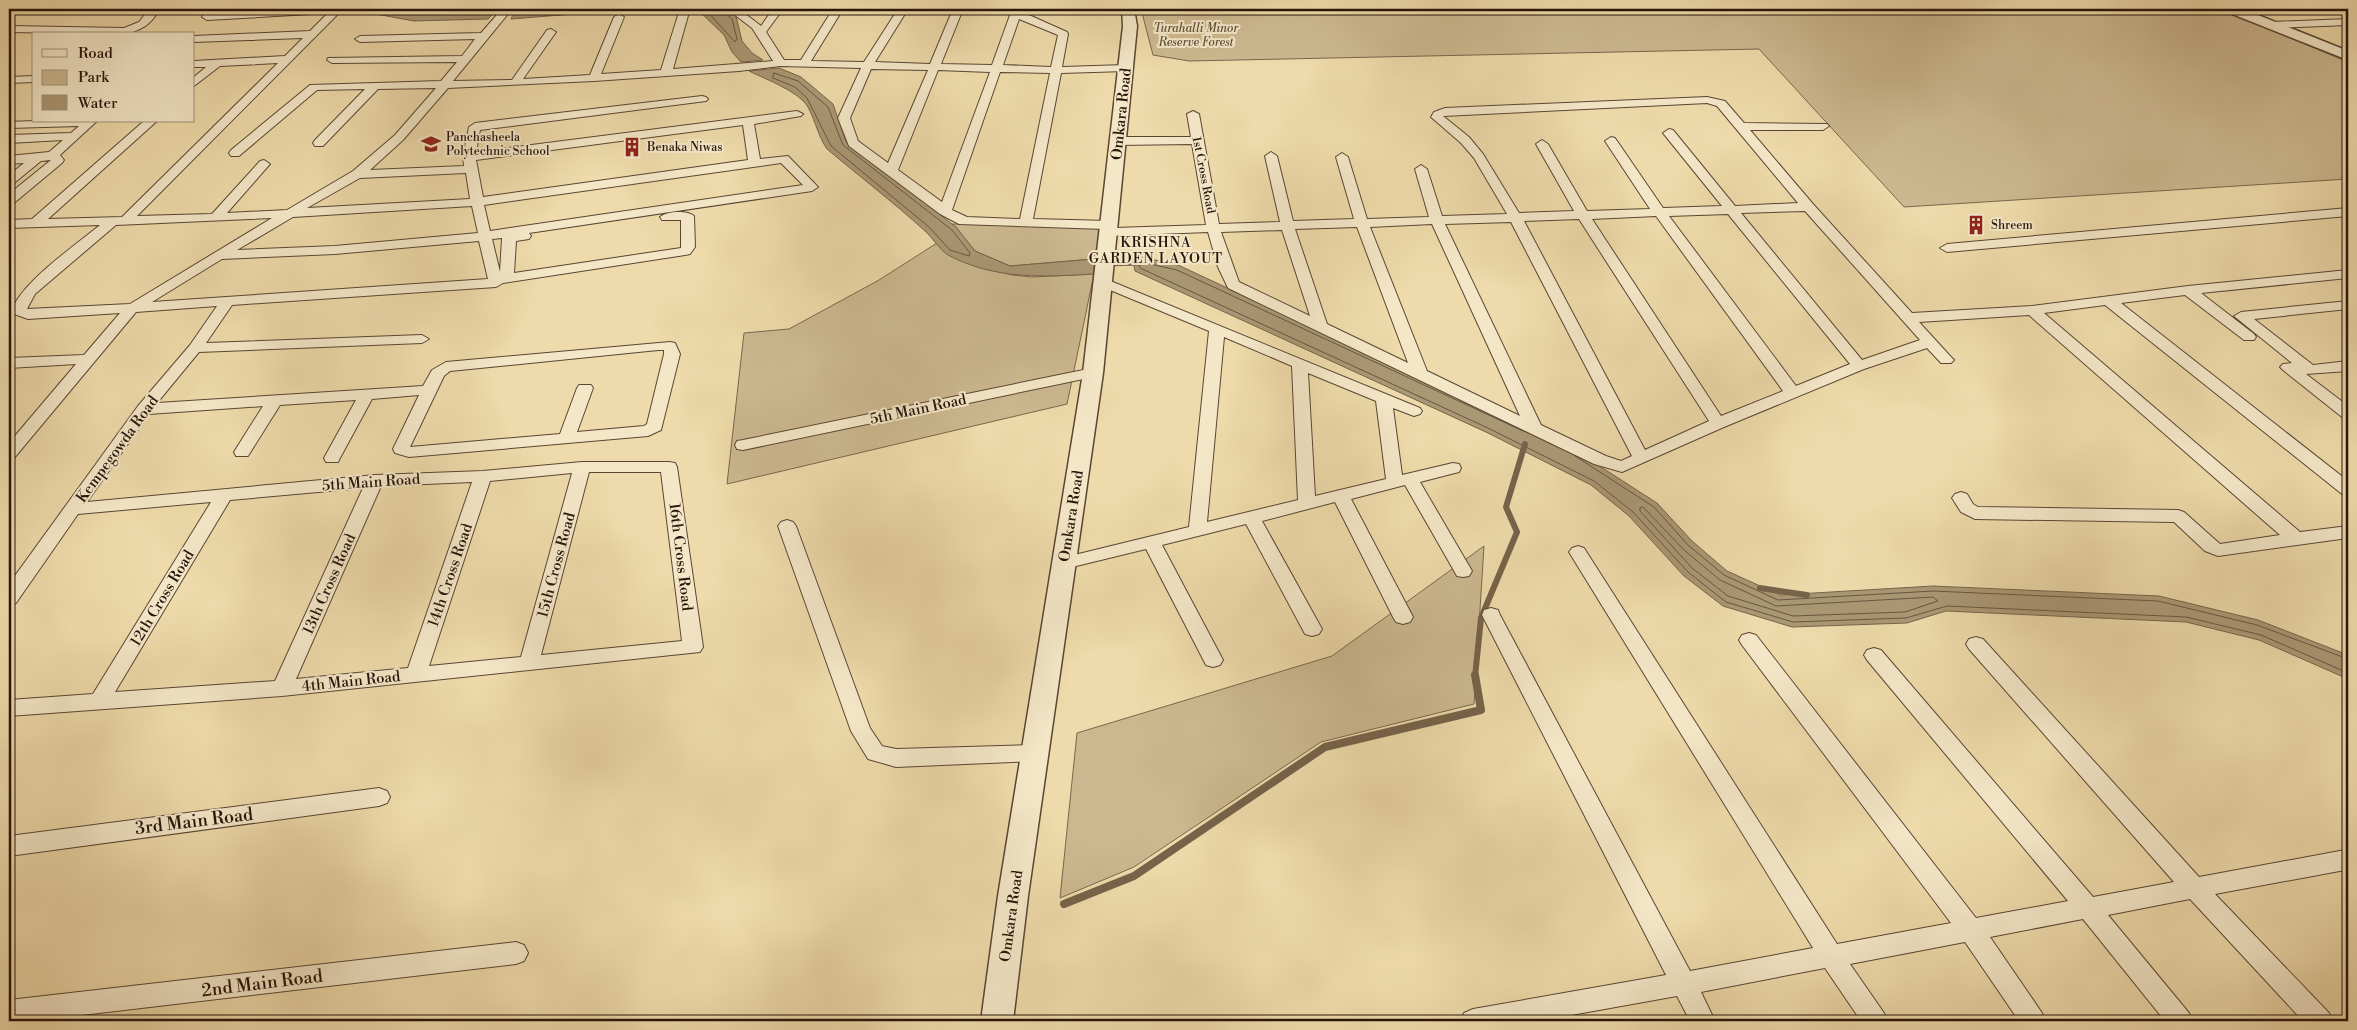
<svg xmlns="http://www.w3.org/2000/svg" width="2357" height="1030" font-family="'Libre Bodoni',serif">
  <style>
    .green { fill: #ccb88f; stroke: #7a664d }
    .water { fill: #aa9774; stroke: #76634a }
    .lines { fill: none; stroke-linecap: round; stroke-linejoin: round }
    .shore { stroke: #685640; stroke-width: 1 }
    .stream-far3 { stroke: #76634a; stroke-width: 4 }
    .stream-far2 { stroke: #76634a; stroke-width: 5 }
    .stream-far1 { stroke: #76634a; stroke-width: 6 }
    .stream { stroke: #76634a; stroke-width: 8 }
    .minor-casing { stroke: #594633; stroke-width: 2 }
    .tertiary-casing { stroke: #594633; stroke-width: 3 }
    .minor { fill: #f4e7c8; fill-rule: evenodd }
    .tertiary { fill: #f4e7c8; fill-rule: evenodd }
    .labels { text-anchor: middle; stroke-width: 4; stroke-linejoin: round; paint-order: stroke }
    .far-park-label { font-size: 12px; font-style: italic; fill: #614d39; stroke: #f4e7c8 }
    .far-poi-label { font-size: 12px; fill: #27140b; stroke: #f4e7c8; text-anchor: start }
    .far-street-label { font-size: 12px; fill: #27140b; stroke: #f4e7c8 }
    .far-neighbourhood-label { font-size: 14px; letter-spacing: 1px; fill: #27140b; stroke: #f4e7c8 }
    .street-label { font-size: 15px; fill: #27140b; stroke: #f4e7c8 }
    .near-street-label { font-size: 18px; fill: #27140b; stroke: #f4e7c8 }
  </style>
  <rect width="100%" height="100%" fill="#eedaaa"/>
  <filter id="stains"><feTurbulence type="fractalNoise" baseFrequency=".004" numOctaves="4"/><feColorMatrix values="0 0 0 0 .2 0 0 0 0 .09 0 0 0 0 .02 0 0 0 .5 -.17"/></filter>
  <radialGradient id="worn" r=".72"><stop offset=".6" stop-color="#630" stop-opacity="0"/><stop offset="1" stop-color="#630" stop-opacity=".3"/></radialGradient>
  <path class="green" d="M 394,9 L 498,9 L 496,11 L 419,13 Z
    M 1141,9 L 2220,9 L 2348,62 L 2348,179 L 1904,207 L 1759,49 L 1189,61 L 1153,55 Z
    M 952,224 L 1102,226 L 1094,259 L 1010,266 L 975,251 Z
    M 937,243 L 947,254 L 979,267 L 1012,275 L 1031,277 L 1094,274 L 1067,404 L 727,484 L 744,333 L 789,329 L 879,280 Z
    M 1484,546 L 1474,704 L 1321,742 L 1134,867 L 1060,898 L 1077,733 L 1332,656 Z"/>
  <path class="water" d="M 348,9 L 394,9 L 419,13 L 450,13 L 496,11 L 488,19 L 414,21 Z
    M 533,9 L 636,9 L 511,19 L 515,10 Z
    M 697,9 L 727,9 L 736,16 L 742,41 L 752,53 L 763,60 L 741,62 L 732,52 L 724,35 Z
    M 779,68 L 801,77 L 833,104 L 846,142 L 956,227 L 975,251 L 1010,266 L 1094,259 L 1094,274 C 1044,277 995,280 948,255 C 939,249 932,237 924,230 C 893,202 859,176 827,149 C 818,136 816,123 809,109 C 801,92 767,80 749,71 Z
    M 1132,255 L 1178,265 L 1573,449 L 1657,503 L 1692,541 L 1727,571 L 1780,595 L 1933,586 L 2159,596 L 2258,620 L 2348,655 L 2348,679 L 2259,640 L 2186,622 L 1946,611 L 1907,623 L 1792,627 L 1723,606 L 1684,576 L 1629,516 L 1591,485 L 1488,433 L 1135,271 Z"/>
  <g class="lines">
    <path class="shore" d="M 519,9 L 522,13 L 574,9
      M 705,9 L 735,42 L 737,39 L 732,19 L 726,14 L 725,9
      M 774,73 L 798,81 L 828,107 L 843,145 L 952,230 L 970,253 L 969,256 L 950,250 L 929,227 L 831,146 L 807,98 L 795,87 L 773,78 Z
      M 1523,431 L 1177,270 L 1141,262 L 1139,264 L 1140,268 L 1490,429 L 1594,481 L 1633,512 L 1688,572 L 1726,602 L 1793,622 L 1906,618 L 1947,606 L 2186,617 L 2261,635 L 2348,673
      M 1575,456 L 1654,507 L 1688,545 L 1724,575 L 1778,600 L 1933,591 L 2158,601 L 2257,625 L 2348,659
      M 1643,507 L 1684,550 L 1720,580 L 1776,606 L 1933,597 L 1938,601 L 1905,612 L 1793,616 L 1728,596 L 1692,568 L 1640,511 L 1640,508 Z"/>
    <path class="stream-far3" d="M 486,12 L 521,11"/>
    <path class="stream-far2" d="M 1105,264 L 1140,263"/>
    <path class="stream-far1" d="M 1760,588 L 1807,595
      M 1475,677 L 1481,618 L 1517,532 L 1506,507 L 1525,444"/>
    <path class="stream" d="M 1064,904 L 1134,876 L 1325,747 L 1481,710 L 1475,675"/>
    <defs>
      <path id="minor" d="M 10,9 L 21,9 L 9,17 Z
        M 149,9 L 159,9 C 152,24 142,30 125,34 L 9,32 L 9,26 L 124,28 L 139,22 Z
        M 304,9 L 343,9 L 137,216 L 212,214 L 260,161 L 264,160 L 270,164 L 227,213 L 287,210 L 353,171 L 395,135 L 436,88 L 378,89 L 323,146 L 315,146 L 313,143 L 315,140 L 365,89 L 317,90 L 239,156 L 231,156 L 229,153 L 231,150 L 310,85 L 441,81 L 457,62 L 332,63 L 327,60 L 328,58 L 462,56 L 475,39 L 360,42 L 355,39 L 360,36 L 481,33 L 502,9 L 512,9 L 453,81 L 512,80 L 547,30 L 551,29 L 556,32 L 523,79 L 590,75 L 614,17 L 619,14 L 624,17 L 601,74 L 661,70 L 679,12 L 684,9 L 689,12 L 673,69 L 773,61 L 752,28 L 727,9 L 739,9 L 761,26 L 773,9 L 783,9 L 766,32 L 784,60 L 801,60 L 833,9 L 843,9 L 811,61 L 864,62 L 898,9 L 908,9 L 875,62 L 930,64 L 953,9 L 963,9 L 941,64 L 992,65 L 1010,15 L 1000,9 L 1020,11 L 1067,32 L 1068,34 L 1062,67 L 1126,65 L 1131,68 L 1126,71 L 1061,73 L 1033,219 L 1109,221 L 1116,225 L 1114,228 L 1206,225 L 1192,144 L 1118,145 L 1112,141 L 1118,137 L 1191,137 L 1187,114 L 1193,111 L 1199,114 L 1219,224 L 1280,222 L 1265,156 L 1271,152 L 1277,156 L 1293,221 L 1354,219 L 1336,157 L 1342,153 L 1348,157 L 1367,219 L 1429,217 L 1415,169 L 1421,165 L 1427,169 L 1442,216 L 1507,214 L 1474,158 L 1461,143 L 1431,117 L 1434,112 L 1445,108 L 1707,97 L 1725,101 L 1744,123 L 1827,124 L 1829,126 L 1823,130 L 1750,130 L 1813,204 L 1912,313 L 2032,306 L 2188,286 L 2348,270 L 2348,278 L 2201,293 L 2254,334 L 2256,337 L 2254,340 L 2244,340 L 2185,295 L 2121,303 L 2348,481 L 2348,496 L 2342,494 L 2105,305 L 2044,313 L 2300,532 L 2348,526 L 2348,538 L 2218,556 L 2205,551 L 2174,522 L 1975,519 L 1961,512 L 1952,498 L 1955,494 L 1961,492 L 1967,494 L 1973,504 L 1978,507 L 2178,510 L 2184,512 L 2220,544 L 2280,535 L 2029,315 L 1919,322 L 1951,357 L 1954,360 L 1951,363 L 1941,363 L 1927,348 L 1864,369 L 1724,427 L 1622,472 L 1594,464 L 1228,288 L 1218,267 L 1208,232 L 1108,236 L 1101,232 L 1105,229 L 959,224 L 940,214 L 849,146 L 838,118 L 861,68 L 780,66 L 739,71 L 594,81 L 448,88 L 403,140 L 370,170 L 464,166 L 463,157 L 469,127 L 475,123 L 702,96 L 706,97 L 708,99 L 706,101 L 480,130 L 476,152 L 797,111 L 803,114 L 801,116 L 754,124 L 760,159 L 788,156 L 818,187 L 812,191 L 529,233 L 531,236 L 529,239 L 516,241 L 514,273 L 681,248 L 681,220 L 662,220 L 660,217 C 667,211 687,210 694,216 L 695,247 L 690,254 L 685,255 L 503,283 L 496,287 L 232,305 L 206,343 L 422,335 L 429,339 L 422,343 L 199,352 L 157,403 L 423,386 L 432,370 L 446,362 L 670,342 L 675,343 L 680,354 L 661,430 L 648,436 L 409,457 L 395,453 L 393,449 L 419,395 L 372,399 L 340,458 L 338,462 L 326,462 L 324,458 L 356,400 L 280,405 L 248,456 L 236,456 L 234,452 L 263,406 L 149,414 L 87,502 L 375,475 L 483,471 L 582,462 L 669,462 L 675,463 L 677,467 L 703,647 L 700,652 L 282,696 L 9,716 L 9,700 L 93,694 L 211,502 L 78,514 L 16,603 L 9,605 L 9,584 L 138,406 L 190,345 L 217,306 L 136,312 L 15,457 L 9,458 L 9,443 L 76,364 L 9,368 L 9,358 L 84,355 L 120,313 L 28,319 L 14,314 L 12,311 C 19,284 77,244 100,225 L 9,228 L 9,220 L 32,219 L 144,121 L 157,121 L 48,219 L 122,217 L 278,63 L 220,66 L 194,86 L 194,77 L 206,67 L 194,67 L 194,61 L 285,56 L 303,38 L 194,42 L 194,36 L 310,31 L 328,13 L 207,20 L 202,17 L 203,15 ZM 1019,19 L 1058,35 L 1051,67 L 1003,65 ZM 871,69 L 928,70 L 888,163 L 858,141 L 850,118 ZM 938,70 L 990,72 L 942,202 L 898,170 ZM 1000,72 L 1050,73 L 1020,219 L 967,217 L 952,210 ZM 1707,103 L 1717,106 L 1798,203 L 1735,206 L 1673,130 L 1669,129 L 1663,133 L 1722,206 L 1663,208 L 1615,138 L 1611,137 L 1605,141 L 1650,209 L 1587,211 L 1548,144 L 1542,140 L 1536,144 L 1574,211 L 1519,213 L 1483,154 L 1469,137 L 1443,116 ZM 743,125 L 748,160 L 483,197 L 476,160 ZM 781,163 L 803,185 L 490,231 L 484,205 ZM 466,173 L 470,199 L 307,208 L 360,178 ZM 472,206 L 478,233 L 335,246 L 237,250 L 293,217 ZM 1805,211 L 1920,340 L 1862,360 L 1741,213 ZM 1728,214 L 1850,364 L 1796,386 L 1669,216 ZM 1656,216 L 1783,391 L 1721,416 L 1592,219 ZM 272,218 L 130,304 L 27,309 L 35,294 L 116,225 ZM 1579,219 L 1709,421 L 1645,450 L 1524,221 ZM 1511,222 L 1632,456 L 1621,461 L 1606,456 L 1541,425 L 1445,224 ZM 1432,224 L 1520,416 L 1427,371 L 1370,227 ZM 1357,227 L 1408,363 L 1327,324 L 1295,229 ZM 1282,230 L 1310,316 L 1239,282 L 1221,232 ZM 502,238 L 500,272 L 492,239 ZM 479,241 L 488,279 L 152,302 L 222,259 L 335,254 ZM 658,350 L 664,350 L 664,354 L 647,424 L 644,426 L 577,432 L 593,388 L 591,385 L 579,385 L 577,388 L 560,434 L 410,447 L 444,376 L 450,371 ZM 589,472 L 661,472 L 682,641 L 541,655 ZM 572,473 L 521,657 L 429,666 L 490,481 ZM 472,482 L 408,668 L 296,679 L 381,486 ZM 363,488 L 275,681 L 115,692 L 230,500 Z
        M 1045,9 L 1055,9 L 1056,12 L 1055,14 L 1047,14 Z
        M 2348,19 L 2348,25 L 2272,28 L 2267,25 L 2272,22 Z
        M 34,76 L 34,82 L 9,83 L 9,77 Z
        M 34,121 L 97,121 L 60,155 L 64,160 L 62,163 L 14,203 L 9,204 L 9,194 L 51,160 L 41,161 L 13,184 L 9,185 L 9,175 L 24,163 L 9,164 L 9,156 L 49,152 L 63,140 L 9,143 L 9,135 L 71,133 L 79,126 L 9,128 L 9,122 Z
        M 2348,208 L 2348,216 L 1947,252 L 1940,248 L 1947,244 Z
        M 1103,278 L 1420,408 L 1422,411 L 1420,414 L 1414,416 L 1393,408 L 1402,475 L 1453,463 L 1459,464 L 1461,468 L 1459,472 L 1420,482 L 1472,571 L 1469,576 L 1463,577 L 1457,576 L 1405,485 L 1351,499 L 1413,617 L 1410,622 L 1403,624 L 1396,622 L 1393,617 L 1335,502 L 1262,521 L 1322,629 L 1319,634 L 1312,636 L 1305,634 L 1246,524 L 1162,545 L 1223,660 L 1220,665 L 1213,667 L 1206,665 L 1146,549 L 1064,569 L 1058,567 L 1055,563 L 1058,559 L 1189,527 L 1209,331 L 1098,285 L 1096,282 L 1098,279 ZM 1224,337 L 1292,366 L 1298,500 L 1207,522 ZM 1308,373 L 1376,401 L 1386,479 L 1315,496 Z
        M 2348,301 L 2348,309 L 2254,319 L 2313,365 L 2348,361 L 2348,371 L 2306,374 L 2348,406 L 2348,419 L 2342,417 L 2283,370 L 2280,367 L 2283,364 L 2292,363 L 2234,316 L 2241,312 Z
        M 1093,368 L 1098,370 L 1101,373 L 1098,376 L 743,450 L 737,449 L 735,445 L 737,441 L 743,440 Z
        M 787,520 L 793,522 L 796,526 L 870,728 L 882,746 L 896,749 L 1035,745 L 1042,747 L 1046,753 L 1042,759 L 1035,761 L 896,767 L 868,759 L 851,731 L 778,526 L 781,522 Z
        M 1578,546 L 1584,548 L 1837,944 L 1951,923 L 1742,645 L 1739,640 L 1742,635 L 1749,633 L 1756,635 L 1976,918 L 2068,901 L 1867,660 L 1864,655 L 1867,650 L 1874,648 L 1881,650 L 2093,897 L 2174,882 L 1969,649 L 1966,644 L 1969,639 L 1976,637 L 1983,639 L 2199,877 L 2345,850 L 2348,851 L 2348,869 L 2345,870 L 2215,894 L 2329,1013 L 2332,1021 L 2303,1021 L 2190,899 L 2108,915 L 2189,1013 L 2192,1021 L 2165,1021 L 2083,919 L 1990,937 L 2042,1013 L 2045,1021 L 2019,1021 L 1965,942 L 1850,964 L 1884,1013 L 1887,1021 L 1861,1021 L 1825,968 L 1701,992 L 1715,1021 L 1690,1021 L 1677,996 L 1538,1021 L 1461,1021 L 1464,1013 L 1473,1009 L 1666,975 L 1482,615 L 1484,610 L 1491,608 L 1498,610 L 1500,615 L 1690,971 L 1813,948 L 1569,552 L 1572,548 Z
        M 379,788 L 387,791 L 390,797 L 387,803 L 379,806 L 9,856 L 9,836 Z
        M 516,942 L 524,945 L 528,953 L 524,961 L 516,964 L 31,1021 L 9,1021 L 9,1000 Z"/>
      <path id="tertiary" d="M 1122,9 L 1134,9 L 1137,26 L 1103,373 L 1028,896 L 1013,1021 L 981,1021 L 998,896 L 1083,373 L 1123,26 Z
        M 2226,9 L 2243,9 L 2348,51 L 2348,60 L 2227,12 Z"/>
    </defs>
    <use href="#minor" class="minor-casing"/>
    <use href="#tertiary" class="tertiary-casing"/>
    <use href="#minor" class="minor"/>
    <use href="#tertiary" class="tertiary"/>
  </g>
  <defs>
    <symbol id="university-bare" viewBox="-9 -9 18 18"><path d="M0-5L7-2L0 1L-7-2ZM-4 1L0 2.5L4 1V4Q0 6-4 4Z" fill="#8f2418" stroke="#f4e7c8" stroke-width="2.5" paint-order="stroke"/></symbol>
    <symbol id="building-bare" viewBox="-9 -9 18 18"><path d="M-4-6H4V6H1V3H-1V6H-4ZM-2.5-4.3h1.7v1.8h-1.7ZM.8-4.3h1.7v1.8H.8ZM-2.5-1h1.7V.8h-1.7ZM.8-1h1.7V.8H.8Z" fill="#8f2418" stroke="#f4e7c8" stroke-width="2.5" paint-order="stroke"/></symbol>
  </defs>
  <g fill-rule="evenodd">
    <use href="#university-bare" x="417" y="130" width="28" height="28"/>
    <use href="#building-bare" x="618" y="133" width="28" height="28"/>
    <use href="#building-bare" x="1962" y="211" width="28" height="28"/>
  </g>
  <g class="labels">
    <g class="far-park-label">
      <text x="1196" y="32">Turahalli Minor<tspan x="1196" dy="14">Reserve Forest</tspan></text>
    </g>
    <g class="far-poi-label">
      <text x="446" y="141">Panchasheela<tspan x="446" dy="14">Polytechnic School</tspan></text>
      <text x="647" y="151">Benaka Niwas</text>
      <text x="1991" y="229">Shreem</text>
    </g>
    <g class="far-street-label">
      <text transform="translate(1204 175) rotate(79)" y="4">1st Cross Road</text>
    </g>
    <g class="far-neighbourhood-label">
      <text x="1156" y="247">KRISHNA<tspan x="1156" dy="16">GARDEN LAYOUT</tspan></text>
    </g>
    <g class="street-label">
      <text transform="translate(1121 114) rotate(-84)" y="5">Omkara Road</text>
      <text transform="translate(918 409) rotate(-12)" y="5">5th Main Road</text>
      <text transform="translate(117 449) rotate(-54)" y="5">Kempegowda Road</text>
      <text transform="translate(371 482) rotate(-4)" y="5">5th Main Road</text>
      <text transform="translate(1071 516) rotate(-81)" y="5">Omkara Road</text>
      <text transform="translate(681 557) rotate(83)" y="5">16th Cross Road</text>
      <text transform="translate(556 565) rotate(-75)" y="5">15th Cross Road</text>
      <text transform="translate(450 575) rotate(-71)" y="5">14th Cross Road</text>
      <text transform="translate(329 584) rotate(-66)" y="5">13th Cross Road</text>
      <text transform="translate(162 598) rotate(-59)" y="5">12th Cross Road</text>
      <text transform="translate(351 681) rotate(-6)" y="5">4th Main Road</text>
      <text transform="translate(1011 916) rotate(-82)" y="5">Omkara Road</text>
    </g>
    <g class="near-street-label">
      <text transform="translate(194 821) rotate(-7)" y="6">3rd Main Road</text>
      <text transform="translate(262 983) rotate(-7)" y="6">2nd Main Road</text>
    </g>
  </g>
  <rect width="2357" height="1030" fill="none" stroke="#eedaaa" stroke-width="30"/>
  <rect x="10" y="10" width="2337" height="1010" fill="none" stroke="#27140b" stroke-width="2.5"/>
  <rect x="15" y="15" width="2327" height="1000" fill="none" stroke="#27140b"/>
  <rect x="32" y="32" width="162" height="90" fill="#f4e7c8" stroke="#a2937c"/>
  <rect x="42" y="49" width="25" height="8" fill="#f4e7c8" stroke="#a2937c"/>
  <text x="78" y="58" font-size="15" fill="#27140b">Road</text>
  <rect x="42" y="70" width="25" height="15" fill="#ccb88f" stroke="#a2937c"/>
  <text x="78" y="82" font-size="15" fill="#27140b">Park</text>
  <rect x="42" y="95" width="25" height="15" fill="#aa9774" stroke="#a2937c"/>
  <text x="78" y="108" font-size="15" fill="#27140b">Water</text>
  <rect width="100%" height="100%" filter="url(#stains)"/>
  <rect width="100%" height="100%" fill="url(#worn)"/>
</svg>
